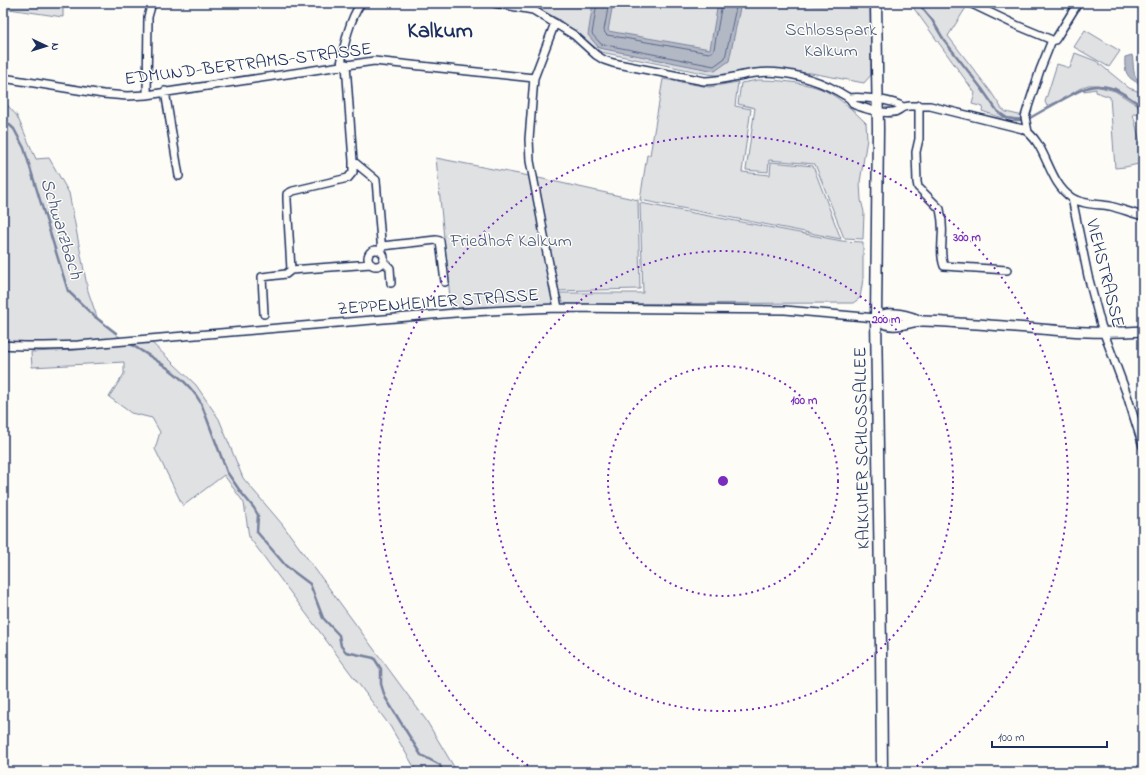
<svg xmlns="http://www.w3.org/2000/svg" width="1146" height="775" font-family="'Indie Flower',sans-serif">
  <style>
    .green { fill: #e0e1e3; stroke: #7e88a0 }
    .water { fill: #b3b8c5; stroke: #76819c }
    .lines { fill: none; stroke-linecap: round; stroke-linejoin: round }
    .shore { stroke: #586687; stroke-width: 1 }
    .stream { stroke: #76819c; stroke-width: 2.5 }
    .minor-casing { stroke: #1b2f5e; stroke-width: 10 }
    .tertiary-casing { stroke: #1b2f5e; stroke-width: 12 }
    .secondary-casing { stroke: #1b2f5e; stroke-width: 13 }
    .minor { stroke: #fdfcf7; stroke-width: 7 }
    .tertiary { stroke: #fdfcf7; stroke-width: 9 }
    .secondary { stroke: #fdfcf7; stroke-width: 10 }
    .ring { fill: none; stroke: #7b2cbf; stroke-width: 2; stroke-dasharray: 2 4 }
    .labels { text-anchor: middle; stroke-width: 3; stroke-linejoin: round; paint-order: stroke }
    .park-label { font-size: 18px; fill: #4c5c7f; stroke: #fdfcf7 }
    .street-label { font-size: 18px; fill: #1b2f5e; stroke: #fdfcf7 }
    .water-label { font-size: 19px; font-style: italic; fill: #49587d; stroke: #fdfcf7 }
    .district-label { font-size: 22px; font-weight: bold; fill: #1b2f5e; stroke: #fdfcf7 }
    .centre { fill: #7b2cbf; stroke: #fdfcf7; stroke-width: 2 }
    .ring-label { font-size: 12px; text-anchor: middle; font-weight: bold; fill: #7b2cbf; stroke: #fdfcf7; stroke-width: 3; stroke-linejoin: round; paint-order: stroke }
  </style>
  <rect width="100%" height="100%" fill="#fdfcf7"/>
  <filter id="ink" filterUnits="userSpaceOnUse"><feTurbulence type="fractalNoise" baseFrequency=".025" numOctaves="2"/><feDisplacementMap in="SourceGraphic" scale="8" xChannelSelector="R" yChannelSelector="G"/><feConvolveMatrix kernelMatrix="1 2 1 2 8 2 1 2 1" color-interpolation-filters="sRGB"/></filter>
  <g filter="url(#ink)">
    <path class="green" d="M 3,3 L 63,3 L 63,17 L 9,9 L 3,10 Z
      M 523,3 L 870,3 L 871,75 L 864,83 L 811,73 L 754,70 L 724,76 L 708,74 L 601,52 L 558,19 L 534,6 Z
      M 910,3 L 971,3 L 969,6 L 967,6 L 948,36 L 991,92 L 1002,109 L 1006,112 L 1023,116 L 1023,119 L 999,117 L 982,111 L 983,107 L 972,104 L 975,93 Z
      M 1085,30 L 1120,51 L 1109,67 L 1074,47 Z
      M 1075,53 L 1096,61 L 1129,88 L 1143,93 L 1143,106 L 1115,88 L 1097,85 L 1088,85 L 1079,89 L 1063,99 L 1047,106 L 1045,102 L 1057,64 L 1070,68 Z
      M 663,79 L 709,87 L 738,82 L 735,106 L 751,109 L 742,172 L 770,175 L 771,162 L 813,166 L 841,239 L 640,200 L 647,155 L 650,155 Z
      M 758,80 C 778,80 800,82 819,88 C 836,94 854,111 866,123 L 867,139 L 860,182 L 861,200 L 864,212 L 863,239 L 844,238 L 815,164 L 769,160 L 768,172 L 746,170 L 755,108 L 738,104 L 741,83 Z
      M 1096,86 L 1115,91 L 1143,109 L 1143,115 L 1133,114 L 1143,154 L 1143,163 L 1125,167 L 1115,168 L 1110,97 L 1096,92 L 1096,89 L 1084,91 L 1084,89 Z
      M 3,100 L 17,116 L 36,159 L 49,158 L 69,193 L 88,291 L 98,320 L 121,338 L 76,342 L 43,343 L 3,341 Z
      M 436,158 L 534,177 L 638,200 L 640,289 L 551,291 L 553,305 L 451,308 Z
      M 640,203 L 842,241 L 863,242 L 863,279 L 860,298 L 853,303 L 564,304 L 559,293 L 643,293 Z
      M 149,340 L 196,385 L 219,419 L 243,478 L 282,524 L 426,720 L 457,772 L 417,772 L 390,726 L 249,537 L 244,503 L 224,475 L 183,506 L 155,449 L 160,432 L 152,418 L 131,413 L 109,397 L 124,374 L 124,362 L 32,367 L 31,352 L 76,350 Z"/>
    <path class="water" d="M 593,3 L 613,3 L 608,31 L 710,49 L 718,3 L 741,3 L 729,61 L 715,71 L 599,48 L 588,35 Z
      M 807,3 L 856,3 L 845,6 L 813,5 Z
      M 1132,55 C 1134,63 1132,72 1137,79 L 1143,80 L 1143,85 C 1127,79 1124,73 1125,57 Z"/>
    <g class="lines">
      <path class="shore" d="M 597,3 L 592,34 L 601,44 L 714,66 L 725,58 L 737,3
        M 609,3 L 604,30 L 605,33 L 607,35 L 709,53 L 712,52 L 714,49 L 722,3"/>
      <path class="stream" d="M 918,3 L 932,20 L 944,40 L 982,89 L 998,112 L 1007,118 L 1016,120 L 1023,120 L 1030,118 C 1040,112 1051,106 1062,100 C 1080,90 1093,81 1114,89 C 1124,93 1134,101 1143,107
        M 3,119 L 14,129 L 24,148 L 68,291 L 94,316 L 116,333
        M 132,345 C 157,361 186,376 201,403 L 227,472 L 240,491 L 254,508 L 258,515 L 257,532 L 286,566 L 310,584 L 323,618 L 339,635 L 341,646 L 346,652 L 374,658 L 381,669 L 381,684 L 385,697 L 421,755 L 440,765 L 442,772"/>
      <defs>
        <path id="minor" d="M 494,3 L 533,10 L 574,35 L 596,55 L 604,60 L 613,63 L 704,81 C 721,81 738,75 756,73 C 783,70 815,78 839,92 C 842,94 846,96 849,98 C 852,101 852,103 855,105 C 867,109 881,114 893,112 C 898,112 900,108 904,107 C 912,105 922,106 930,106 L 1023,129 C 1047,142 1047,182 1072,198 C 1083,205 1098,204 1110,206 C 1121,209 1132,213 1143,216
          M 972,4 L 1016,25 L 1052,40
          M 555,23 L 534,78 L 529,139 L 530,161 L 541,218 L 547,254 L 558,308
          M 341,65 C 343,46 350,19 361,3
          M 3,78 L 103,94 L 127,96 L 147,95 L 374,61 L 534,78
          M 165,91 L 179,176
          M 147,95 L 148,17 L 152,3
          M 849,98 C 860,96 894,100 903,107
          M 919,105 L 919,139 L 916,152 L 917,182 L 918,187 L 940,209 C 942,218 943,228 942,238 C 942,249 940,255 944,266 L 1007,270
          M 1028,132 L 1025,117 L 1028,107 L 1040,70 L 1052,40 L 1055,40 L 1057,37 L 1078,3
          M 353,161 L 376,180 L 382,253
          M 1072,198 L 1088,276 L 1101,325 L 1126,392 L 1143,446
          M 382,246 L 436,240 L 440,241 L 445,282
          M368 258a8 8 0 1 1 16 0a8 8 0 1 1-16 0Z
          M 383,261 L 390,268 L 391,283
          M 291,270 L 287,200 L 287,194 L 293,191 L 348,178 L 353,172 L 353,161 L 346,64
          M 264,314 L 262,277 L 286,274 L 291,270 L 371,264
          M 3,345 C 28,347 53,346 78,345 L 455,313 L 507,310 L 558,308 L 785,310 L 876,318"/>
        <path id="tertiary" d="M 921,321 C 907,315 889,310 876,318 C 879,320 883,323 886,324 C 898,328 911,321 923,321 C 935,321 947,322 959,323 C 1021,326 1082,336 1143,331"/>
        <path id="secondary" d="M 876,3 L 878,129 L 876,318 L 881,648 L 882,772"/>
      </defs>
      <use href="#minor" class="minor-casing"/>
      <use href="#tertiary" class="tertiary-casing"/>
      <use href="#secondary" class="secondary-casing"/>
      <use href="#minor" class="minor"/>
      <use href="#tertiary" class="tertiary"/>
      <use href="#secondary" class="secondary"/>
    </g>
  </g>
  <g class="ring">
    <circle cx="723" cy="481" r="115"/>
    <circle cx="723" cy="481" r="230"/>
    <path d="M538 772A345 345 0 1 1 908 772"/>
  </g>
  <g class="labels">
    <g class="park-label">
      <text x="831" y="35">Schlosspark<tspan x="831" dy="21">Kalkum</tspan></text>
      <text x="511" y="246">Friedhof Kalkum</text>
    </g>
    <g class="street-label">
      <text transform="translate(248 63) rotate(-7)" y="6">EDMUND-BERTRAMS-STRASSE</text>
      <text transform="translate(1106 273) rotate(76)" y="6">VIEHSTRASSE</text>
      <text transform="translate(438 301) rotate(-4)" y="6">ZEPPENHEIMER STRASSE</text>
      <text transform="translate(861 448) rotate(-91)" y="6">KALKUMER SCHLOSSALLEE</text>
    </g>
    <g class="water-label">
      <text transform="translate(63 228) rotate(73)" y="7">Schwarzbach</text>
    </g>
    <g class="district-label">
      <text x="440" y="37">Kalkum</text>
    </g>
  </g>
  <circle cx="723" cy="481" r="6" class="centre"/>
  <g class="ring-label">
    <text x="967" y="241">300 m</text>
    <text x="886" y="323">200 m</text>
    <text x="804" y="404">100 m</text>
  </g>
  <rect width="1146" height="775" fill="none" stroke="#fdfcf7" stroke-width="16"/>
  <rect x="8" y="8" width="1130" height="759" fill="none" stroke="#1b2f5e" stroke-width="1.5" filter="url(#ink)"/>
  <g transform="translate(46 46) rotate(94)" stroke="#fdfcf7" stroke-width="3" paint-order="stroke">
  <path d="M0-3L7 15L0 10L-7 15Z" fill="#1b2f5e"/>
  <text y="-6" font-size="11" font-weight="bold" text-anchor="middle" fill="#1b2f5e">N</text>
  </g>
  <path d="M992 741v6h115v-6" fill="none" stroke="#1b2f5e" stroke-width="2"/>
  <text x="998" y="741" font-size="12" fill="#1b2f5e" stroke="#fdfcf7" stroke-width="3" paint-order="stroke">100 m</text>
</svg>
